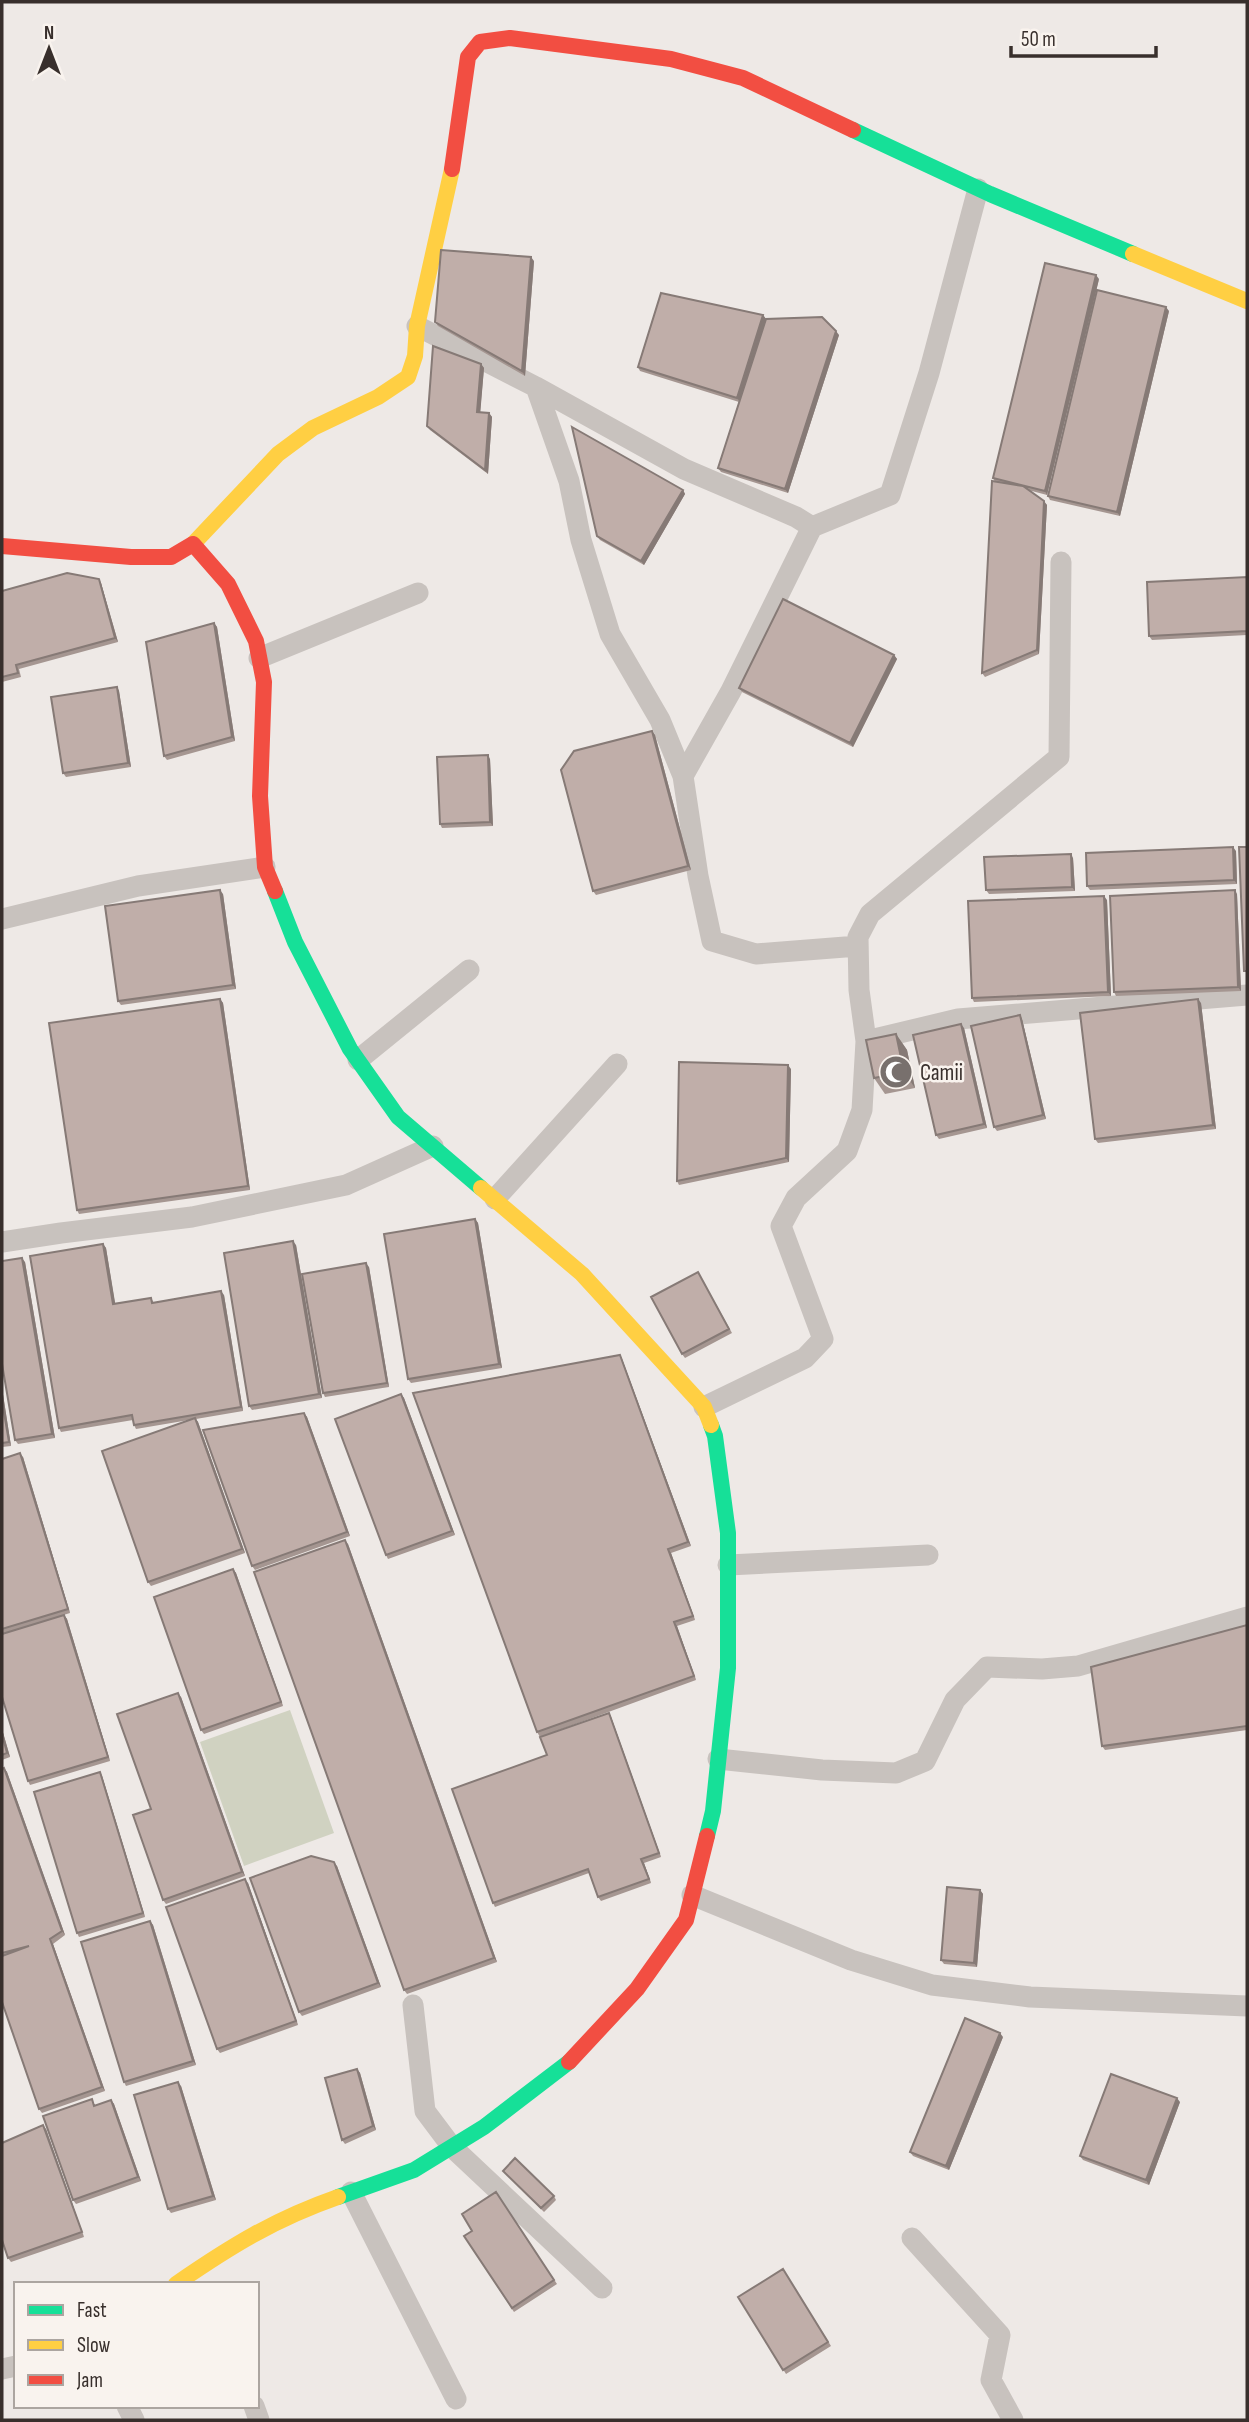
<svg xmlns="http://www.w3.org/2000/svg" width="1249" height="2422" font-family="'Sofia Sans Condensed',sans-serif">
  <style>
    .green { fill: #d0d2c1 }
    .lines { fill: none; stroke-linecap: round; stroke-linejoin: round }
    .street { stroke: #c8c2be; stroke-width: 21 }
    .fast { stroke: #16e098; stroke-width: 16 }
    .slow { stroke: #ffcf43; stroke-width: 16 }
    .jam { stroke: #f24e42; stroke-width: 16 }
    .wall { fill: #a59691 }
    .shaded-wall { fill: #867a76 }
    .building { fill: #c0aea9; stroke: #867a76; stroke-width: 2 }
    .labels { text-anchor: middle; stroke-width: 5; stroke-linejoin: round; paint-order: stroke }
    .poi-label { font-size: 23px; fill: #382f2c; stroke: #f9f3ee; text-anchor: start }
  </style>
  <rect width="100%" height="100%" fill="#eee9e6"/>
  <path class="green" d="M 290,1710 L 334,1833 L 244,1866 L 200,1742 Z"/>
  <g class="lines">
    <path class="street" d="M 417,326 L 536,387 L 569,481 L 581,540 L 610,634 L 660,720 L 683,776 L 698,876 L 712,941 L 756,954 L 858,946
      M 536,387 L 684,469 L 796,517 L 812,527 L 731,691 L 683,776
      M 812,527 L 890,495 L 929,373 L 978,189
      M 1061,562 L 1059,757 L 870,914 L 858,937 L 859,990 L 866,1041 L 958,1019 L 1247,995
      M 259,658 L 418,593
      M 2,919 L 138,886 L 265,867
      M 358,1060 L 469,970
      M 495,1199 L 617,1064
      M 2,1242 L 61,1233 L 192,1217 L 346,1185 L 433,1146
      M 704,1407 L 805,1358 L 823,1339 L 781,1226 L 796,1198 L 847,1151 L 862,1110 L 866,1041
      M 728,1565 L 928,1555
      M 718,1759 L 822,1770 L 896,1773 L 925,1761 L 955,1700 L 987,1667 L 1042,1669 L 1078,1666 L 1247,1617
      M 692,1895 L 851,1960 L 932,1985 L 1030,1997 L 1247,2006
      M 413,2005 L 425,2111 L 452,2147 L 602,2288
      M 351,2192 L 456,2399
      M 912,2238 L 1000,2335 L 991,2380 L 1013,2420
      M 2,2369 L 16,2366
      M 127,2406 L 134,2420
      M 254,2406 L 259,2420"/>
    <path class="fast" d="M 853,130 L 990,194 L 1133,254
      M 275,891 L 295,942 L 350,1049 L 398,1117 L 481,1188
      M 707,1836 L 713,1811 L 728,1668 L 728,1533 L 715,1436 L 711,1425
      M 338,2197 L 414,2170 L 484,2127 L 569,2062"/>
    <path class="slow" d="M 1133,254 L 1247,301
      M 193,544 L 278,454 L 313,428 L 378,397 L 408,377 L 415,356 L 417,326 L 452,169
      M 481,1188 L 582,1274 L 704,1407 L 711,1425
      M 176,2284 C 231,2246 275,2219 338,2197"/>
    <path class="jam" d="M 452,169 L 468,57 L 480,42 L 510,38 L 671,59 L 743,78 L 853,130
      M 2,546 L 131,557 L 171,557 L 193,544 L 228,584 L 256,641 L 264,682 L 260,796 L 265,867 L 275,891
      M 569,2062 L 637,1989 L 686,1920 L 707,1836"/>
  </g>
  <path class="wall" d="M 534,261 L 525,376 L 438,326 L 435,322 Z
    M 1099,279 L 1047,495 L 1028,490 L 1047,505 L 1039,654 L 985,677 L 982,673 L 995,482 L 993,478 Z
    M 1169,311 L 1120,516 L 1050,500 L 1048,496 Z
    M 763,315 L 766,319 L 839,335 L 788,493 L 721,472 L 718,468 L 739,402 L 640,371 L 638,367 Z
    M 481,364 L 484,368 L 480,412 L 489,413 L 492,417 L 488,474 L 430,430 L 427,426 Z
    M 683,490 L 685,494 L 644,565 L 600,540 L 597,536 Z
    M 1247,577 L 1247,635 L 1152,640 L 1149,636 Z
    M 101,583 L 118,642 L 19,669 L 21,677 L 2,682 L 2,591 Z
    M 214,623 L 217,627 L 235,741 L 167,760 L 164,756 Z
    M 894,655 L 897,659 L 853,747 L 742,692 L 739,688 Z
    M 117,687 L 119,691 L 131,767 L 66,777 L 63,773 Z
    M 652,731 L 655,735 L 691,870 L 596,895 L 593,891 Z
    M 490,759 L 493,826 L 442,828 L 440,824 Z
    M 1236,851 L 1237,884 L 1090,890 L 1087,886 Z
    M 1073,858 L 1075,891 L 989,894 L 986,890 Z
    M 223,894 L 236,989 L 121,1005 L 118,1001 Z
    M 1237,894 L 1241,991 L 1116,996 L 1114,992 Z
    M 1107,900 L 1111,996 L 974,1002 L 972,998 Z
    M 220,999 L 223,1003 L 250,1190 L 79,1214 L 77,1210 Z
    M 1201,1003 L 1216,1129 L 1098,1143 L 1095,1139 Z
    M 1020,1015 L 1022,1019 L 1046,1119 L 997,1131 L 994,1127 Z
    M 964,1028 L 987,1128 L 939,1139 L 936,1135 Z
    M 896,1034 L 907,1050 L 915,1088 L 885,1094 L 874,1078 Z
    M 791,1069 L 789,1162 L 679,1185 L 677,1181 Z
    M 475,1219 L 478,1223 L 502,1368 L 411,1383 L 408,1379 Z
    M 103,1244 L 106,1248 L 115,1304 L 151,1298 L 154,1303 L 224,1295 L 243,1411 L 196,1419 L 198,1422 L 245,1553 L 151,1586 L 148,1582 L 189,1420 L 136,1429 L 134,1425 L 133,1420 L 61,1432 L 59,1428 Z
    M 296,1245 L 322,1398 L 252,1410 L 249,1406 Z
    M 25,1262 L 55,1438 L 18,1444 L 15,1440 Z
    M 369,1267 L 389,1387 L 325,1397 L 323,1393 Z
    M 698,1272 L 732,1333 L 685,1358 L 682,1354 Z
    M 620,1355 L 622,1359 L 691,1546 L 671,1553 L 695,1620 L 677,1626 L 696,1680 L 540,1737 L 537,1732 Z
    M 2,1388 L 11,1446 L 2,1447 Z
    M 401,1394 L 404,1398 L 455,1535 L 388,1559 L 386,1555 Z
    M 304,1413 L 307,1417 L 350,1536 L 255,1570 L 252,1566 Z
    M 23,1457 L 70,1613 L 2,1634 L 2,1459 Z
    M 348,1544 L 497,1962 L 407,1994 L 404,1990 Z
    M 233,1569 L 236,1573 L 283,1706 L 204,1734 L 201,1730 Z
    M 64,1615 L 67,1619 L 110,1761 L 30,1785 L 28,1781 Z
    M 1247,1625 L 1247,1730 L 1105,1750 L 1102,1746 Z
    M 181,1697 L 245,1876 L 166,1904 L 163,1900 L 151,1809 Z
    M 609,1713 L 611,1717 L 661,1857 L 644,1863 L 651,1883 L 601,1901 L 598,1897 L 589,1873 L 495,1907 L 493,1903 L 547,1755 Z
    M 2,1729 L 10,1757 L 2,1760 Z
    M 4,1768 L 7,1772 L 65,1935 L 53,1944 L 105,2091 L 42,2113 L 39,2109 L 2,2002 L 2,1769 Z
    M 100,1772 L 102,1776 L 145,1917 L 79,1937 L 77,1933 Z
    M 337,1866 L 381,1987 L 302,2016 L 299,2012 Z
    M 248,1883 L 298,2025 L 220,2053 L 217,2049 Z
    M 980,1890 L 983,1894 L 977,1967 L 944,1964 L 941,1960 Z
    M 150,1921 L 153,1925 L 196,2065 L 126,2086 L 124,2082 Z
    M 1003,2037 L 949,2170 L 913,2156 L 910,2152 Z
    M 357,2069 L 360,2073 L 376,2130 L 345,2144 L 342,2140 Z
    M 181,2086 L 216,2200 L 171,2213 L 168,2209 Z
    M 92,2099 L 95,2106 L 111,2100 L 114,2104 L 141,2181 L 76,2204 L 73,2200 Z
    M 1180,2102 L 1149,2185 L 1083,2160 L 1080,2156 Z
    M 46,2129 L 84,2237 L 11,2262 L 8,2258 Z
    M 503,2171 L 554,2196 L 556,2200 L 544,2212 Z
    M 496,2192 L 557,2284 L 514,2312 L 464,2236 L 472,2231 Z
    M 783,2269 L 831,2346 L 786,2374 L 738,2297 Z"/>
  <path class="shaded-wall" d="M 531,257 L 534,261 L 525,376 L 522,371 Z
    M 1096,275 L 1099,279 L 1047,495 L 1045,491 Z
    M 1166,307 L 1169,311 L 1120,516 L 1117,512 Z
    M 763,315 L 766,319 L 740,402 L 737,398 Z
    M 836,331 L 839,335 L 788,493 L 785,489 Z
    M 481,364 L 484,368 L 480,416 L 477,412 Z
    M 489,413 L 492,417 L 488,474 L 485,470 Z
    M 683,490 L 685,494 L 644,565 L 641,561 Z
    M 1044,501 L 1047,505 L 1039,654 L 1037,650 Z
    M 99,579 L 101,583 L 118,642 L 115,638 Z
    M 214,623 L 217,627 L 235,741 L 232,737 Z
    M 894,655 L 897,659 L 853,747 L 850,743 Z
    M 117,687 L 119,691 L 131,767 L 128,763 Z
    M 652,731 L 655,735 L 691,870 L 688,866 Z
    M 488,755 L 490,759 L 493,826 L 490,822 Z
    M 1233,847 L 1236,851 L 1237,884 L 1234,880 Z
    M 1071,854 L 1073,858 L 1075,891 L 1072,887 Z
    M 220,890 L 223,894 L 236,989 L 233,985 Z
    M 1235,890 L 1237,894 L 1241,991 L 1238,987 Z
    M 1104,896 L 1107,900 L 1111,996 L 1108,992 Z
    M 220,999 L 223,1003 L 250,1190 L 248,1186 Z
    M 1198,999 L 1201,1003 L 1216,1129 L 1213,1125 Z
    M 1020,1015 L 1022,1019 L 1046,1119 L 1043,1115 Z
    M 961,1024 L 964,1028 L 987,1128 L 984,1124 Z
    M 896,1034 L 907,1050 L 915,1088 L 904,1072 Z
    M 788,1065 L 791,1069 L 789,1162 L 786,1158 Z
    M 475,1219 L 478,1223 L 502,1368 L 499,1364 Z
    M 293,1241 L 296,1245 L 322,1398 L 319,1394 Z
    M 103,1244 L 106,1248 L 116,1308 L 113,1304 Z
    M 22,1258 L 25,1262 L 55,1438 L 52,1434 Z
    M 366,1263 L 369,1267 L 389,1387 L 387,1383 Z
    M 221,1291 L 224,1295 L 243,1411 L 241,1407 Z
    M 620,1355 L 622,1359 L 691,1546 L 688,1542 Z
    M 2,1388 L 11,1446 L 9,1442 L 2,1401 Z
    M 401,1394 L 404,1398 L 455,1535 L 452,1531 Z
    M 304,1413 L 307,1417 L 350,1536 L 347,1532 Z
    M 195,1418 L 198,1422 L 245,1553 L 242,1549 Z
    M 20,1453 L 23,1457 L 70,1613 L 68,1609 Z
    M 345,1540 L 348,1544 L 497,1962 L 494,1958 Z
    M 668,1549 L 671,1553 L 695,1620 L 693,1616 Z
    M 233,1569 L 236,1573 L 283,1706 L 281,1702 Z
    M 64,1615 L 67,1619 L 110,1761 L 108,1757 Z
    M 674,1622 L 677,1626 L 696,1680 L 694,1676 Z
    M 178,1693 L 181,1697 L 245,1876 L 242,1872 Z
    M 609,1713 L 611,1717 L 661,1857 L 659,1853 Z
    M 2,1729 L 10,1757 L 7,1753 L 2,1734 Z
    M 4,1768 L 7,1772 L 65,1935 L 62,1931 Z
    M 100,1772 L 102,1776 L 145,1917 L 143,1913 Z
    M 641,1859 L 644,1863 L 651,1883 L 649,1879 Z
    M 334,1862 L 337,1866 L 381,1987 L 378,1983 Z
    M 245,1879 L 248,1883 L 298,2025 L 296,2021 Z
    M 980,1890 L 983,1894 L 977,1967 L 974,1963 Z
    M 150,1921 L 153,1925 L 196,2065 L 193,2061 Z
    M 50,1939 L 53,1944 L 105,2091 L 102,2087 Z
    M 1000,2033 L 1003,2037 L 949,2170 L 946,2166 Z
    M 357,2069 L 360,2073 L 376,2130 L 373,2126 Z
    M 178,2082 L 181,2086 L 216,2200 L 213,2196 Z
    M 1177,2098 L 1180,2102 L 1149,2185 L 1146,2180 Z
    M 111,2100 L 114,2104 L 141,2181 L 138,2177 Z
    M 43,2125 L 46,2129 L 84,2237 L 82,2232 Z"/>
  <path class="building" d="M 441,250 L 531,257 L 522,371 L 435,322 Z
    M 1045,263 L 1096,275 L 1045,491 L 993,478 Z
    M 1097,290 L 1166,307 L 1117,512 L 1048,496 Z
    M 661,293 L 763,315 L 737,398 L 638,367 Z
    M 822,317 L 836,331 L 785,489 L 718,468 L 766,319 Z
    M 433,346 L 481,364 L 477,412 L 489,413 L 485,470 L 427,426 Z
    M 572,427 L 683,490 L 641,561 L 597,536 Z
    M 992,481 L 1023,486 L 1044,501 L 1037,650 L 982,673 Z
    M 67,573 L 99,579 L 115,638 L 16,665 L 18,673 L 2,677 L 2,591 Z
    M 1247,577 L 1247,631 L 1149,636 L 1147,582 Z
    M 783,599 L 894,655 L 850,743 L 739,688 Z
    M 214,623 L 232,737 L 164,756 L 146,642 Z
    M 117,687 L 128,763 L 63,773 L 51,697 Z
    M 652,731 L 688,866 L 593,891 L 561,770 L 574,751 Z
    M 488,755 L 490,822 L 440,824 L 437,757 Z
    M 1233,847 L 1234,880 L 1087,886 L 1086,853 Z
    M 1239,847 L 1247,847 L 1247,971 L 1244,971 Z
    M 1071,854 L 1072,887 L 986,890 L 984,857 Z
    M 220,890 L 233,985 L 118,1001 L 105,906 Z
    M 1235,890 L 1238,987 L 1114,992 L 1110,896 Z
    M 1104,896 L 1108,992 L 972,998 L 968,901 Z
    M 220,999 L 248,1186 L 77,1210 L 49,1023 Z
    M 1198,999 L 1213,1125 L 1095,1139 L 1080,1013 Z
    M 1020,1015 L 1043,1115 L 994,1127 L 971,1026 Z
    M 961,1024 L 984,1124 L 936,1135 L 913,1035 Z
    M 896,1034 L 904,1072 L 874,1078 L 866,1040 Z
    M 679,1062 L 788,1065 L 786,1158 L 677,1181 Z
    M 475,1219 L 499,1364 L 408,1379 L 384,1234 Z
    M 293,1241 L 319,1394 L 249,1406 L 224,1253 Z
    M 103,1244 L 113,1304 L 151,1298 L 152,1303 L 221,1291 L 241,1407 L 134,1425 L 132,1415 L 59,1428 L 30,1256 Z
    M 22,1258 L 52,1434 L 15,1440 L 2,1364 L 2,1261 Z
    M 366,1263 L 387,1383 L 323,1393 L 302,1274 Z
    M 698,1272 L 729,1329 L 682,1354 L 651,1297 Z
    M 620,1355 L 688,1542 L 668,1549 L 693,1616 L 674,1622 L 694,1676 L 537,1732 L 413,1393 Z
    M 401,1394 L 452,1531 L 386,1555 L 335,1419 Z
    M 2,1401 L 9,1442 L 2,1443 Z
    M 304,1413 L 347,1532 L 252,1566 L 203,1430 Z
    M 195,1418 L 242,1549 L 148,1582 L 102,1451 Z
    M 20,1453 L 68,1609 L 2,1629 L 2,1459 Z
    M 345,1540 L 494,1958 L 404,1990 L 254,1572 Z
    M 233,1569 L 281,1702 L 201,1730 L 154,1597 Z
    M 64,1615 L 108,1757 L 28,1781 L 2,1697 L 2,1634 Z
    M 1247,1625 L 1247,1726 L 1102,1746 L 1091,1667 Z
    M 178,1693 L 242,1872 L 163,1900 L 133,1815 L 151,1809 L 117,1714 Z
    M 609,1713 L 659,1853 L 641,1859 L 649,1879 L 598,1897 L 588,1869 L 493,1903 L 452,1789 L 547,1755 L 540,1737 Z
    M 2,1734 L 7,1753 L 2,1755 Z
    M 4,1768 L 62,1931 L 50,1939 L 102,2087 L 39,2109 L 2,2002 L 2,1956 L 29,1946 L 2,1953 L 2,1769 Z
    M 100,1772 L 143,1913 L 77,1933 L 34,1792 Z
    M 311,1856 L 334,1862 L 378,1983 L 299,2012 L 250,1878 Z
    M 245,1879 L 296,2021 L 217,2049 L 166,1907 Z
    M 947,1887 L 980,1890 L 974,1963 L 941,1960 Z
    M 150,1921 L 193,2061 L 124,2082 L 81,1942 Z
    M 965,2018 L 1000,2033 L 946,2166 L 910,2152 Z
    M 357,2069 L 373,2126 L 342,2140 L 325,2078 Z
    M 1111,2074 L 1177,2098 L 1146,2180 L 1080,2156 Z
    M 178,2082 L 213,2196 L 168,2209 L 134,2095 Z
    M 92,2099 L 94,2106 L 111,2100 L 138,2177 L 73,2200 L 43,2116 Z
    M 43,2125 L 82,2232 L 8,2258 L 2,2240 L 2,2143 Z
    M 515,2158 L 554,2196 L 541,2208 L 503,2171 Z
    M 496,2192 L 554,2280 L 512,2308 L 464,2236 L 472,2231 L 462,2214 Z
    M 783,2269 L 828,2342 L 783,2370 L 738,2297 Z"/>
  <defs>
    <symbol id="mosque-disc" viewBox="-11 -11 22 22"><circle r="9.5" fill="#78706d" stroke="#f9f3ee"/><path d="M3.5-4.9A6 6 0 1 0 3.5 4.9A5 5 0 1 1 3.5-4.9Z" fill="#fff"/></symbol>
  </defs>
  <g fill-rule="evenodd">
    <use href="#mosque-disc" x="877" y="1053" width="38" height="38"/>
  </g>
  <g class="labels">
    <g class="poi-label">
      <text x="920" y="1080">Camii</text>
    </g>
  </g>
  <rect width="1249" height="2422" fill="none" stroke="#382f2c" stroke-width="7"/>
  <rect x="14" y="2282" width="245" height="126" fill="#f9f3ee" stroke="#aca5a0" stroke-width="2"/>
  <rect x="28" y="2305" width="35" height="10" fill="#16e098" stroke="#aca5a0" stroke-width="2"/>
  <text x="77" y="2317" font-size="21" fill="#382f2c">Fast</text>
  <rect x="28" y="2340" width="35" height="10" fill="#ffcf43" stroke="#aca5a0" stroke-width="2"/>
  <text x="77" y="2352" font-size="21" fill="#382f2c">Slow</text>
  <rect x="28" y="2375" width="35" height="10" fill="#f24e42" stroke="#aca5a0" stroke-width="2"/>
  <text x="77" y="2387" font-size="21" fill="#382f2c">Jam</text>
  <g transform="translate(49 49)" stroke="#f9f3ee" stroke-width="5" paint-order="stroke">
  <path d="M0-5L12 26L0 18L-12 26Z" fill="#382f2c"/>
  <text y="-10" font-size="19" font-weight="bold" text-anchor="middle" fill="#382f2c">N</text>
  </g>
  <path d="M1011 46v10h145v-10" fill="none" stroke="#382f2c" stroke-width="3.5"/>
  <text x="1021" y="46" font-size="21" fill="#382f2c" stroke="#f9f3ee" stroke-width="5" paint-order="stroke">50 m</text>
</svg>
